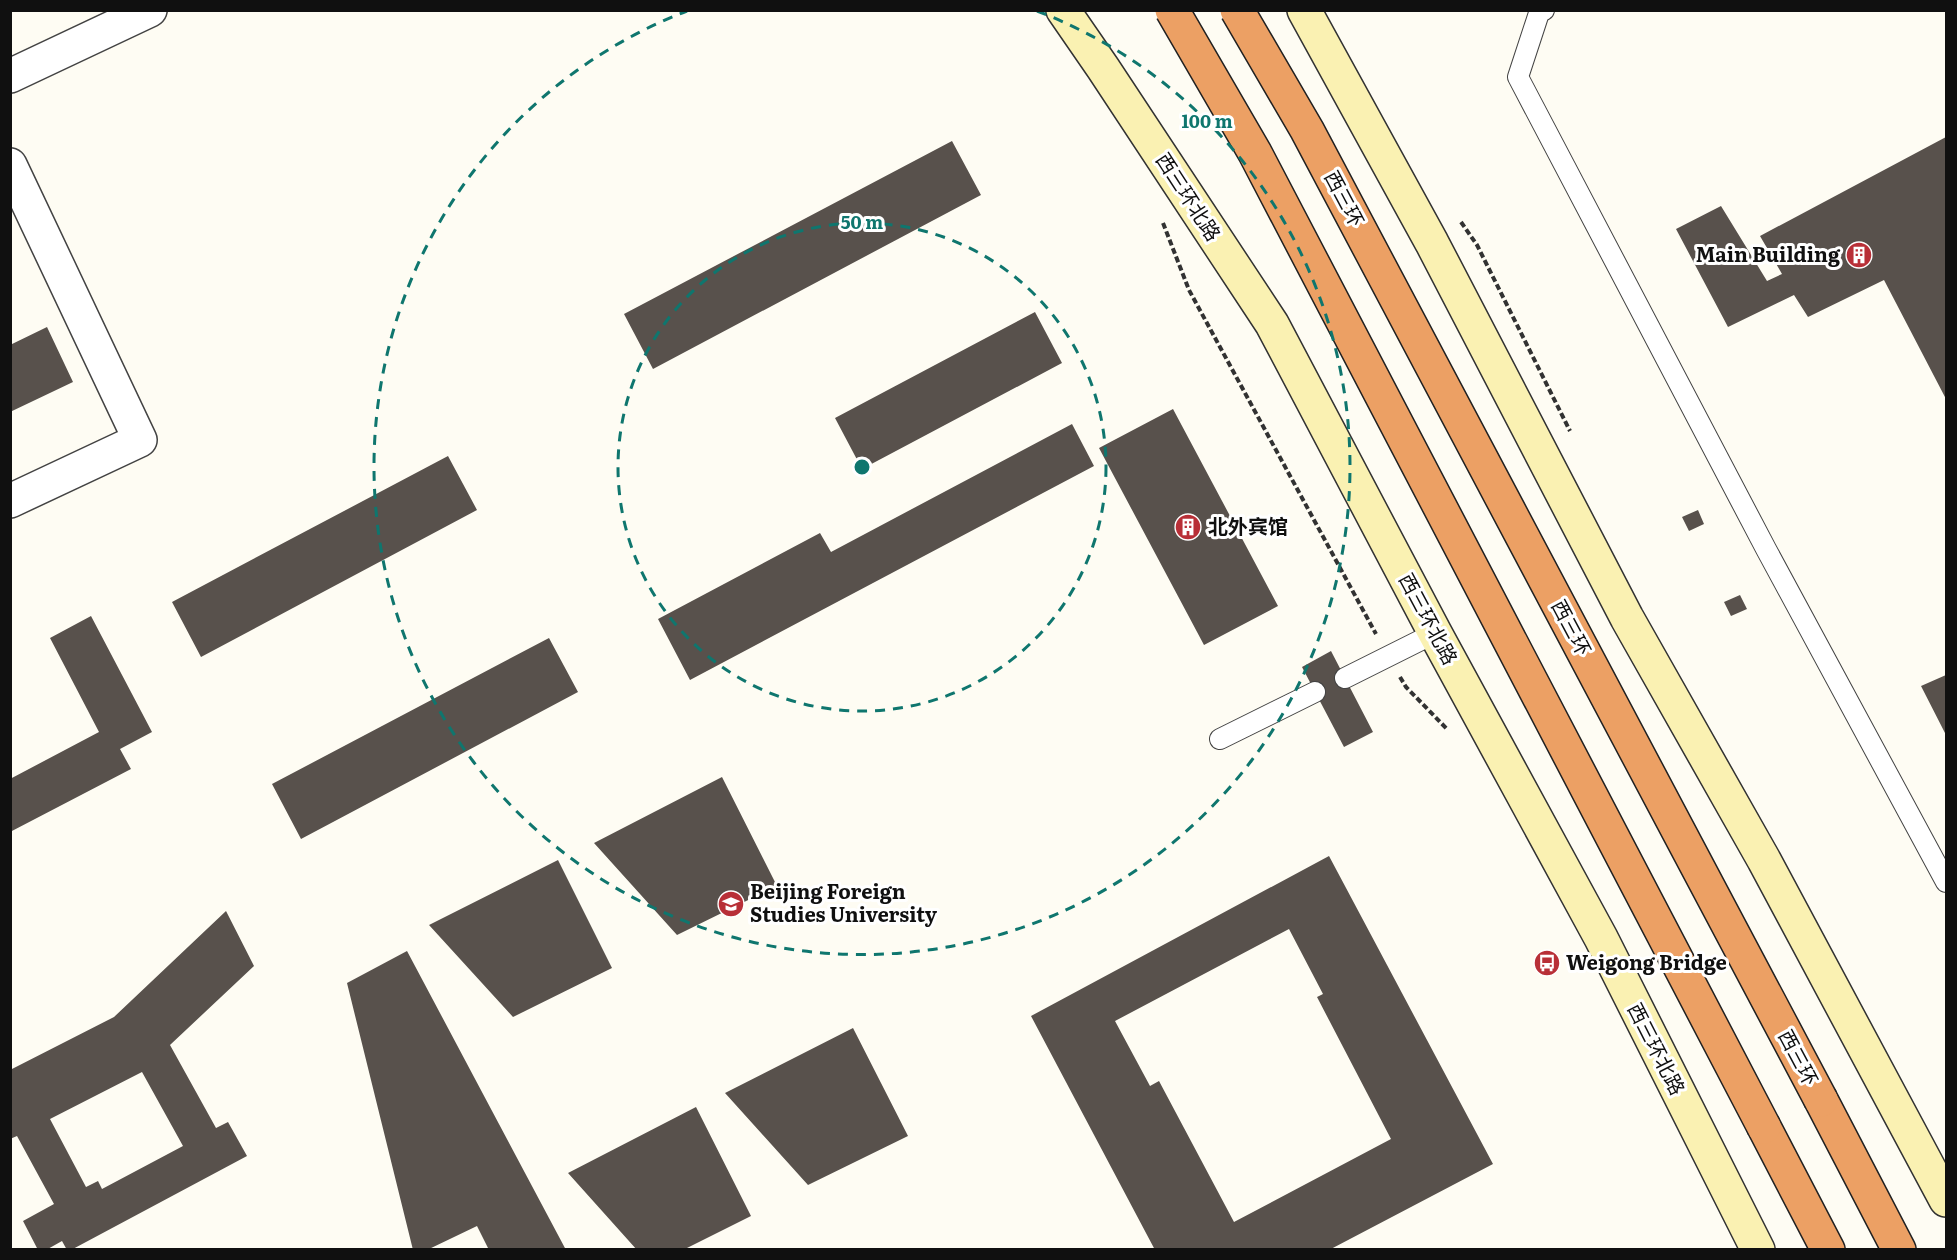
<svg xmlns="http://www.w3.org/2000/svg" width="1957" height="1260" font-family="Literata,'Noto Sans SC',serif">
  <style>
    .building { fill: #58514c; fill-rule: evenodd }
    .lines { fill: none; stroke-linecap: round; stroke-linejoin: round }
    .lane-casing { stroke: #434343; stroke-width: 22 }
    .street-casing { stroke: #434343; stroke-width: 36 }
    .secondary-casing { stroke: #323232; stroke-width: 36 }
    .highway-casing { stroke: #212121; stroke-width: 36 }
    .path { stroke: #323232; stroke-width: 4; stroke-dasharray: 6 3; stroke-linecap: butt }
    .lane { stroke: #fff; stroke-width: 20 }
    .street { stroke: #fff; stroke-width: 33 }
    .secondary { stroke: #faf1b2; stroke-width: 33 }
    .highway { stroke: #eca064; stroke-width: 33 }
    .highway-bridge-casing { stroke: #212121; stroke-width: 36; stroke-linecap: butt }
    .highway-bridge { stroke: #eca064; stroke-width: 33 }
    .ring { fill: none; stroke: #0f766e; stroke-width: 3; stroke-dasharray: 10 8 }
    .labels { text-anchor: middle; stroke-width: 6; stroke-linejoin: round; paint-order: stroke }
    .street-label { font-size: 20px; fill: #101010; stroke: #fff }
    .poi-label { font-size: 20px; font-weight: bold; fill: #101010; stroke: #fff; text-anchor: start }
    .centre { fill: #0f766e; stroke: #fff; stroke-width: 3 }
    .ring-label { font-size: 18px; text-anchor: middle; font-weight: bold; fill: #0f766e; stroke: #fff; stroke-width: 6; stroke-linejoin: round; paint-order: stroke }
  </style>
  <rect width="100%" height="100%" fill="#fefcf3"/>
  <path class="building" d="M 1946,137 L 1946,399 L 1884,280 L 1808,317 L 1794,295 L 1728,327 L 1676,229 L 1721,206 L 1767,281 L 1782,274 L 1760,236 Z
    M 952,141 L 981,195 L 653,369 L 624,314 Z
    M 1035,312 L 1062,363 L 862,469 L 835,418 Z
    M 47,327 L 73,382 L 10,412 L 10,345 Z
    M 1173,409 L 1278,606 L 1204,645 L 1099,448 Z
    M 1072,424 L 1094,466 L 690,680 L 658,619 L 820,533 L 831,552 Z
    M 448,456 L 477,510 L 201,657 L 172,602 Z
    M 1698,510 L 1704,524 L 1689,531 L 1682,517 Z
    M 1740,595 L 1747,609 L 1731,616 L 1724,602 Z
    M 91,616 L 152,732 L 120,749 L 131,769 L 10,832 L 10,779 L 99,732 L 50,638 Z
    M 549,638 L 578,692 L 301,839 L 272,784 Z
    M 1331,651 L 1373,732 L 1344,747 L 1302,667 Z
    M 1946,675 L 1946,735 L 1921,686 Z
    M 722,777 L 777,886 L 677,935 L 594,843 Z
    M 1329,856 L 1493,1164 L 1329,1250 L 1155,1250 L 1031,1016 ZM 1289,929 L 1323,994 L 1317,997 L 1391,1139 L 1234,1222 L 1159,1081 L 1150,1086 L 1115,1021 Z
    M 558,860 L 612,968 L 513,1017 L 429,925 Z
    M 226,911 L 254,966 L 170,1045 L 216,1128 L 228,1122 L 247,1156 L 71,1250 L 67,1250 L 62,1241 L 46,1250 L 38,1250 L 23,1221 L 54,1204 L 17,1136 L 10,1139 L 10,1070 L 114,1017 ZM 142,1072 L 183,1146 L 102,1189 L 98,1181 L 86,1187 L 50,1119 Z
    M 407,951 L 566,1250 L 489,1250 L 477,1226 L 427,1250 L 413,1250 L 347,983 Z
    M 853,1028 L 908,1136 L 808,1185 L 725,1093 Z
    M 696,1107 L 751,1216 L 683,1250 L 637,1250 L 568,1173 Z"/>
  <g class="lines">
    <defs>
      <path id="lane" d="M 1544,10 L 1539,13 L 1518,77 L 1766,549 L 1946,882
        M 1345,678 L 1435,633
        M 1220,739 L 1315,692"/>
      <path id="street" d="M 10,76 L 150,10
        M 10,165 L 140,440 L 10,501"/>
      <path id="secondary" d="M 1063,10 L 1103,68 L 1272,324 L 1435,633 L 1601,938 L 1758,1250
        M 1304,10 L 1432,243 L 1627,618 L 1764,860 L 1946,1200"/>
      <path id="highway" d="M 1821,1100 L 1899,1250
        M 1764,1127 L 1828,1250"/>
    </defs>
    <use href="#lane" class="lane-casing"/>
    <use href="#street" class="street-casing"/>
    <use href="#secondary" class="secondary-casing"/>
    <use href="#highway" class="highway-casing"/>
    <path class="path" d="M 1461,222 L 1477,245 L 1570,431
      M 1163,223 L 1189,290 L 1376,634
      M 1400,677 L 1406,687 L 1447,729"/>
    <use href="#lane" class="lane"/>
    <use href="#street" class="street"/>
    <use href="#secondary" class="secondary"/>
    <use href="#highway" class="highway"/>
    <defs>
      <path id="highway-bridge" d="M 1172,10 L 1255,153 L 1764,1127
        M 1237,10 L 1307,130 L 1821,1100"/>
    </defs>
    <use href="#highway-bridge" class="highway-bridge-casing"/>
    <use href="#highway-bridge" class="highway-bridge"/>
  </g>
  <g class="ring">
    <circle cx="862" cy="467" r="244"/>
    <path d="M1037 11A488 488 0 1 1 687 11"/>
  </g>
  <defs>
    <symbol id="building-disc" viewBox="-11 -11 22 22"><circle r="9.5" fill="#b82f37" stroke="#fff"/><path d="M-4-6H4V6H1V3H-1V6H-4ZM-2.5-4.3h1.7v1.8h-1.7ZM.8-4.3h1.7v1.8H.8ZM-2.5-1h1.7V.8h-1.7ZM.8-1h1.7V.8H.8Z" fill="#fff"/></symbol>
    <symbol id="university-disc" viewBox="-11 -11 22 22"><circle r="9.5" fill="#b82f37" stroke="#fff"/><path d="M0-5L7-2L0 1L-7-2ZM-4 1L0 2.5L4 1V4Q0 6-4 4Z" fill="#fff"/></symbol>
    <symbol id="bus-disc" viewBox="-11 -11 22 22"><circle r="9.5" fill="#b82f37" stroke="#fff"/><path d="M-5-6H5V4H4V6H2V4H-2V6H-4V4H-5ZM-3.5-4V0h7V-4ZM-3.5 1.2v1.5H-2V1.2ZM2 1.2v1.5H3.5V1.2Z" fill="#fff"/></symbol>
  </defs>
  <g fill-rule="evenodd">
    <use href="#building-disc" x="1844" y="240" width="30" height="30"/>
    <use href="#building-disc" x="1173" y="512" width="30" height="30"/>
    <use href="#university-disc" x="716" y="889" width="30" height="30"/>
    <use href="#bus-disc" x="1532" y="948" width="30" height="30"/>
  </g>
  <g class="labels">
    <g class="street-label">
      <text transform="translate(1188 197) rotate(57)" y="7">西三环北路</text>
      <text transform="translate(1344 199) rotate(62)" y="7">西三环</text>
      <text transform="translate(1428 619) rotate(62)" y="7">西三环北路</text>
      <text transform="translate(1571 628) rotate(62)" y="7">西三环</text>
      <text transform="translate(1656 1049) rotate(63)" y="7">西三环北路</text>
      <text transform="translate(1798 1058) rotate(62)" y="7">西三环</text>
    </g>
    <g class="poi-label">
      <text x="1840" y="262" text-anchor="end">Main Building</text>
      <text x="1208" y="534">北外宾馆</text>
      <text x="750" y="899">Beijing Foreign<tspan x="750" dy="23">Studies University</tspan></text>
      <text x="1566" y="970">Weigong Bridge</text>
    </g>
  </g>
  <circle cx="862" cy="467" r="9" class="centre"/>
  <g class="ring-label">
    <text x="1207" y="128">100 m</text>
    <text x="862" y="229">50 m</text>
  </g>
  <rect width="1957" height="1260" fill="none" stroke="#101010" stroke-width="24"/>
</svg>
